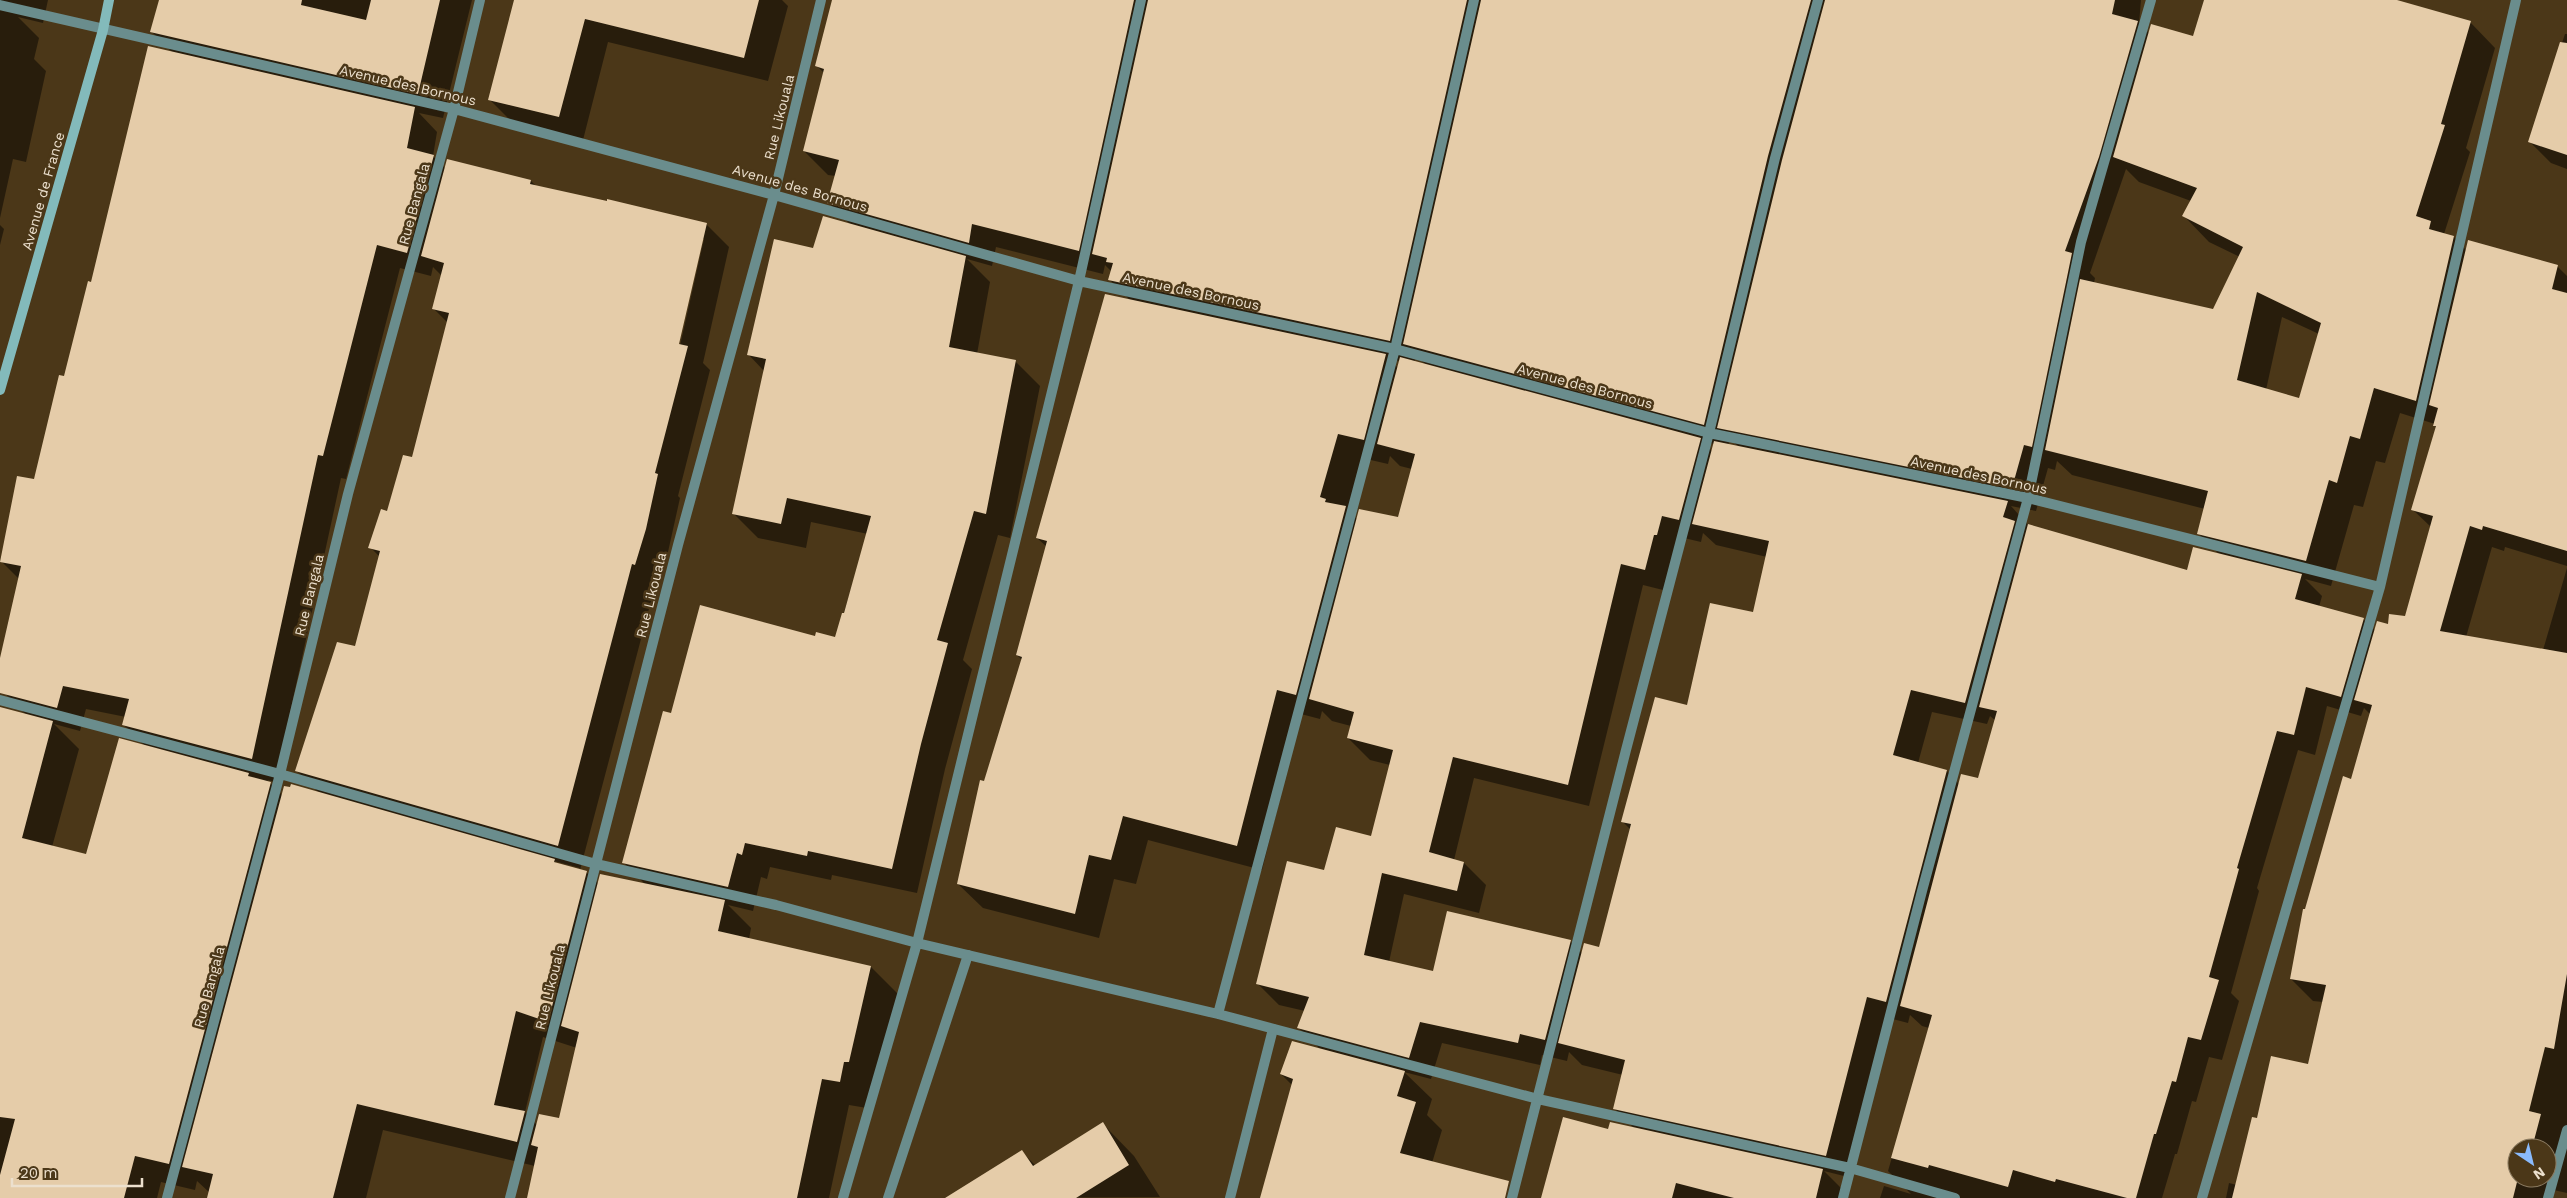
<svg xmlns="http://www.w3.org/2000/svg" width="2567" height="1198" font-family="'Work Sans',sans-serif">
  <style>
    .shadow { fill: #0007; fill-rule: evenodd }
    .building { fill: #e5cca9; fill-rule: evenodd }
    .lines { fill: none; stroke-linecap: round; stroke-linejoin: round }
    .lane { stroke: #6a8d8d; stroke-width: 10 }
    .street { stroke: #6a8d8d; stroke-width: 10 }
    .secondary { stroke: #83babb; stroke-width: 10 }
    .labels { text-anchor: middle; stroke-width: 5; stroke-linejoin: round; paint-order: stroke }
    .street-label { font-size: 14px; fill: #ece0ce; stroke: #4b3718 }
  </style>
  <rect width="100%" height="100%" fill="#4b3718"/>
  <path class="shadow" d="M 0,0 L 48,0 L 43,23 L 18,17 L 39,38 L 34,59 L 46,71 L 26,162 L 13,159 L 0,218 Z
    M 160,0 L 472,0 L 443,118 L 419,113 L 437,132 L 433,156 L 446,169 L 448,160 L 531,181 L 536,186 L 706,224 L 729,247 L 703,363 L 710,370 L 678,496 L 680,498 L 668,552 L 658,587 L 655,586 L 580,870 L 586,872 L 599,884 L 646,885 L 624,863 L 672,714 L 816,637 L 836,638 L 868,534 L 811,522 L 806,548 L 758,538 L 733,513 L 764,371 L 748,354 L 814,249 L 851,225 L 828,202 L 836,176 L 828,175 L 804,151 L 824,73 L 817,66 L 833,0 L 2141,0 L 2139,24 L 2150,34 L 2194,38 L 2205,0 L 2392,0 L 2470,22 L 2495,48 L 2466,148 L 2470,152 L 2444,234 L 2454,237 L 2466,250 L 2468,241 L 2558,267 L 2567,276 L 2567,566 L 2505,547 L 2504,551 L 2492,547 L 2466,637 L 2543,650 L 2567,568 L 2567,1193 L 2549,1189 L 2545,1198 L 2226,1198 L 2229,1183 L 2237,1185 L 2258,1119 L 2309,1065 L 2323,1002 L 2313,1001 L 2291,979 L 2306,911 L 2352,780 L 2371,715 L 2364,708 L 2361,716 L 2327,706 L 2315,755 L 2298,750 L 2257,888 L 2259,891 L 2231,993 L 2239,1001 L 2222,1060 L 2209,1057 L 2196,1102 L 2192,1101 L 2177,1154 L 2175,1154 L 2162,1198 L 1880,1198 L 1884,1186 L 1911,1194 L 1888,1171 L 1929,1028 L 1922,1026 L 1910,1015 L 1908,1023 L 1889,1018 L 1848,1177 L 1824,1171 L 1846,1193 L 1844,1198 L 1542,1198 L 1609,1130 L 1635,1129 L 1614,1108 L 1623,1075 L 1582,1065 L 1569,1052 L 1567,1061 L 1542,1055 L 1540,1065 L 1442,1043 L 1431,1079 L 1404,1072 L 1432,1099 L 1427,1115 L 1442,1130 L 1432,1163 L 1493,1198 L 1261,1198 L 1292,1085 L 1281,1074 L 1321,1050 L 1299,1028 L 1305,1011 L 1279,1005 L 1257,983 L 1325,872 L 1372,838 L 1390,765 L 1370,760 L 1348,738 L 1351,726 L 1332,721 L 1322,711 L 1320,719 L 1301,714 L 1262,870 L 1148,840 L 1136,884 L 1114,879 L 1099,938 L 983,908 L 958,884 L 984,782 L 1022,660 L 1017,655 L 1047,547 L 1037,538 L 1130,300 L 1110,280 L 1112,272 L 1105,265 L 1103,274 L 996,247 L 992,266 L 967,259 L 990,282 L 977,354 L 1015,361 L 1040,386 L 1010,538 L 998,535 L 963,660 L 972,669 L 945,769 L 917,893 L 832,875 L 831,880 L 770,867 L 767,879 L 761,877 L 753,911 L 728,905 L 751,928 L 749,939 L 871,967 L 898,994 L 867,1108 L 849,1105 L 829,1198 L 529,1198 L 535,1166 L 383,1130 L 366,1198 L 208,1198 L 210,1193 L 197,1181 L 195,1190 L 161,1182 L 157,1198 L 0,1198 L 0,711 L 27,716 L 5,693 L 0,666 L 19,579 L 1,561 L 35,480 L 92,283 L 173,53 L 152,32 ZM 2126,169 L 2139,182 L 2191,201 L 2184,216 L 2209,242 L 2240,257 L 2214,310 L 2094,283 L 2095,278 L 2090,273 ZM 702,239 L 704,239 L 679,350 L 676,350 ZM 433,267 L 442,276 L 433,308 L 448,323 L 413,459 L 370,547 L 380,557 L 356,648 L 297,771 L 320,794 L 283,796 L 267,780 L 275,782 L 341,478 L 346,479 L 400,268 L 431,276 ZM 2282,317 L 2319,334 L 2299,399 L 2266,390 ZM 1416,355 L 1427,366 L 1414,363 ZM 1390,359 L 1400,361 L 1398,368 ZM 2400,413 L 2435,424 L 2436,428 L 2412,509 L 2431,527 L 2405,618 L 2376,631 L 2363,619 L 2319,607 L 2322,596 L 2305,579 L 2331,586 L 2354,505 L 2363,507 L 2376,461 L 2385,463 ZM 1730,439 L 1739,447 L 1728,445 ZM 1702,441 L 1714,444 L 1713,452 ZM 1390,456 L 1400,466 L 1412,469 L 1399,518 L 1358,520 L 1348,510 L 1362,458 L 1388,464 ZM 2057,461 L 2072,475 L 2205,509 L 2198,533 L 2220,555 L 2188,572 L 2029,526 L 2011,506 L 2036,511 L 2048,468 L 2055,470 ZM 1703,533 L 1716,545 L 1767,557 L 1754,613 L 1688,707 L 1622,821 L 1631,830 L 1600,948 L 1583,954 L 1570,941 L 1434,972 L 1389,962 L 1404,894 L 1479,913 L 1486,885 L 1464,863 L 1454,860 L 1474,778 L 1589,806 L 1643,585 L 1667,591 L 1684,538 L 1701,542 ZM 86,709 L 126,717 L 124,725 L 146,747 L 87,856 L 52,847 L 79,749 L 54,724 L 80,731 ZM 1932,712 L 1987,724 L 1990,716 L 1996,721 L 1979,780 L 1959,784 L 1947,771 L 1918,763 ZM 554,861 L 580,868 L 579,870 L 558,865 ZM 543,1037 L 577,1048 L 560,1119 L 537,1125 L 525,1112 ZM 2517,1148 L 2547,1148 L 2547,1178 L 2517,1178 Z
    M 529,0 L 782,0 L 788,6 L 768,81 L 608,42 L 583,140 L 513,123 L 489,99 Z
    M 2565,34 L 2567,34 L 2567,169 L 2551,163 L 2529,141 Z
    M 0,225 L 4,229 L 0,245 Z
    M 1103,1124 L 1134,1156 L 1160,1197 L 947,1198 L 1022,1152 L 1036,1166 Z"/>
  <path class="building" d="M 159,0 L 302,0 L 301,5 L 366,20 L 371,0 L 440,0 L 418,94 L 150,32 Z
    M 514,0 L 759,0 L 744,58 L 585,19 L 559,117 L 488,100 Z
    M 832,0 L 1134,0 L 1079,251 L 972,224 L 969,243 L 827,203 L 839,160 L 803,151 L 824,69 L 815,66 Z
    M 1148,0 L 1467,0 L 1390,341 L 1108,280 L 1113,263 L 1106,262 L 1107,258 L 1092,254 Z
    M 1481,0 L 1811,0 L 1768,156 L 1704,425 L 1403,344 Z
    M 1825,0 L 2115,0 L 2112,14 L 2138,21 L 2099,157 L 2065,251 L 2072,253 L 2032,447 L 2024,445 L 2012,488 L 1717,428 L 1782,160 Z
    M 2204,0 L 2397,0 L 2471,21 L 2441,124 L 2445,125 L 2416,216 L 2431,221 L 2429,229 L 2454,236 L 2416,401 L 2374,388 L 2360,439 L 2350,436 L 2337,483 L 2329,480 L 2306,561 L 2197,534 L 2208,491 L 2045,450 L 2080,279 L 2213,309 L 2243,247 L 2182,216 L 2197,188 L 2113,157 L 2151,24 L 2193,36 ZM 2257,292 L 2321,323 L 2299,398 L 2237,380 Z
    M 2560,42 L 2567,43 L 2567,155 L 2528,142 Z
    M 148,46 L 415,107 L 407,148 L 434,155 L 407,253 L 377,245 L 323,456 L 318,455 L 252,759 L 122,725 L 129,699 L 63,686 L 57,708 L 0,693 L 0,658 L 21,566 L 0,562 L 17,476 L 34,479 L 59,375 L 64,376 L 88,281 L 91,282 Z
    M 447,159 L 531,180 L 530,184 L 607,201 L 607,199 L 707,223 L 679,344 L 688,346 L 655,473 L 658,474 L 646,529 L 635,565 L 632,564 L 558,846 L 295,771 L 337,642 L 355,646 L 380,551 L 368,548 L 381,509 L 387,511 L 403,455 L 412,457 L 449,313 L 432,309 L 444,263 L 421,256 Z
    M 823,216 L 966,256 L 949,347 L 1016,360 L 986,514 L 974,511 L 937,640 L 948,643 L 921,744 L 892,869 L 808,851 L 807,856 L 745,843 L 742,855 L 737,853 L 728,887 L 622,863 L 663,711 L 671,713 L 700,605 L 815,636 L 816,632 L 835,637 L 842,613 L 844,613 L 871,516 L 787,498 L 781,524 L 732,514 L 766,359 L 747,355 L 774,239 L 813,248 Z
    M 2468,240 L 2558,265 L 2552,289 L 2567,293 L 2567,551 L 2483,526 L 2482,530 L 2470,526 L 2440,631 L 2567,653 L 2567,974 L 2554,1049 L 2545,1047 L 2529,1111 L 2541,1114 L 2532,1148 L 2517,1148 L 2518,1178 L 2513,1198 L 2232,1198 L 2252,1117 L 2257,1118 L 2271,1056 L 2308,1064 L 2326,985 L 2290,979 L 2303,909 L 2305,909 L 2343,776 L 2351,779 L 2372,705 L 2354,700 L 2377,621 L 2388,624 L 2389,614 L 2405,616 L 2433,516 L 2411,510 L 2436,426 L 2433,426 L 2438,408 L 2429,405 Z
    M 1105,294 L 1386,354 L 1364,440 L 1338,434 L 1320,497 L 1326,499 L 1325,502 L 1346,506 L 1296,695 L 1277,690 L 1237,846 L 1123,816 L 1111,860 L 1089,855 L 1075,914 L 957,884 L 980,780 L 984,781 L 1022,657 L 1016,655 L 1047,541 L 1036,538 Z
    M 1400,357 L 1701,438 L 1679,520 L 1662,516 L 1657,535 L 1654,535 L 1645,570 L 1621,564 L 1568,785 L 1453,757 L 1429,852 L 1464,862 L 1457,891 L 1382,873 L 1364,955 L 1433,971 L 1447,911 L 1571,940 L 1545,1040 L 1520,1034 L 1518,1043 L 1420,1022 L 1409,1058 L 1297,1028 L 1309,997 L 1256,984 L 1287,861 L 1324,870 L 1336,827 L 1371,836 L 1393,750 L 1347,738 L 1354,712 L 1309,699 L 1359,509 L 1398,517 L 1415,454 L 1377,444 Z
    M 1714,441 L 2008,501 L 2003,517 L 2015,521 L 1965,703 L 1911,690 L 1893,755 L 1947,770 L 1886,1002 L 1867,997 L 1826,1156 L 1613,1109 L 1625,1060 L 1558,1043 L 1584,943 L 1599,947 L 1631,824 L 1621,822 L 1655,697 L 1687,705 L 1710,603 L 1753,612 L 1769,541 L 1692,524 Z
    M 2028,524 L 2187,570 L 2193,547 L 2302,574 L 2295,599 L 2364,618 L 2341,697 L 2306,687 L 2294,735 L 2277,731 L 2237,868 L 2239,869 L 2209,977 L 2219,980 L 2201,1040 L 2188,1037 L 2176,1082 L 2172,1081 L 2156,1134 L 2154,1134 L 2136,1198 L 2127,1198 L 2056,1179 L 2055,1182 L 2013,1170 L 2008,1187 L 1929,1165 L 1928,1168 L 1891,1158 L 1932,1015 L 1900,1006 L 1961,774 L 1978,778 L 1997,711 L 1979,707 Z
    M 0,707 L 53,721 L 22,838 L 86,854 L 119,738 L 249,773 L 248,776 L 271,782 L 169,1164 L 135,1156 L 124,1198 L 0,1198 L 0,1175 L 15,1119 L 0,1117 Z
    M 291,784 L 555,859 L 554,862 L 587,871 L 548,1022 L 516,1011 L 494,1105 L 525,1111 L 517,1142 L 357,1104 L 333,1198 L 207,1198 L 213,1174 L 182,1167 L 284,786 L 290,787 Z
    M 600,874 L 725,900 L 718,931 L 871,966 L 849,1062 L 844,1062 L 840,1082 L 822,1079 L 797,1198 L 527,1198 L 538,1147 L 531,1145 L 539,1114 L 559,1118 L 579,1032 L 561,1026 Z
    M 1292,1041 L 1405,1071 L 1397,1096 L 1416,1102 L 1400,1153 L 1509,1181 L 1505,1198 L 1260,1198 L 1293,1079 L 1280,1074 Z
    M 1563,1117 L 1608,1129 L 1610,1122 L 1823,1169 L 1816,1198 L 1734,1198 L 1676,1183 L 1672,1198 L 1541,1198 Z
    M 1103,1122 L 1129,1165 L 1076,1198 L 945,1198 L 1022,1150 L 1033,1166 Z"/>
  <g class="lines">
    <path class="lane" d="M 888,1198 L 968,955
      M 1230,1198 L 1273,1029"/>
    <path class="street" d="M 0,5 L 454,109 L 774,195 L 1079,281 L 1395,349 L 1709,433 L 2028,498 L 2380,587
      M 0,700 L 280,774 L 596,864 L 776,905 L 917,943 L 1218,1014 L 1538,1099 L 1850,1168 L 1955,1198
      M 1218,1014 L 1395,349 L 1474,0
      M 167,1198 L 280,774 L 348,494 L 454,109 L 480,0
      M 510,1198 L 678,545 L 774,195 L 821,0
      M 843,1198 L 917,943 L 1079,281 L 1141,0
      M 1512,1198 L 1626,750 L 1709,433 L 1775,158 L 1818,0
      M 1843,1198 L 1922,891 L 2028,498 L 2081,242 L 2151,0
      M 2202,1198 L 2380,587 L 2516,0
      M 2548,1198 L 2567,1130"/>
    <path class="secondary" d="M 0,390 L 103,30 L 109,0"/>
  </g>
  <g class="labels">
    <g class="street-label">
      <text transform="translate(408 85) rotate(13)" y="5">Avenue des Bornous</text>
      <text transform="translate(779 117) rotate(-76)" y="5">Rue Likouala</text>
      <text transform="translate(800 188) rotate(16)" y="5">Avenue des Bornous</text>
      <text transform="translate(43 191) rotate(-74)" y="5">Avenue de France</text>
      <text transform="translate(414 204) rotate(-75)" y="5">Rue Bangala</text>
      <text transform="translate(1191 291) rotate(12)" y="5">Avenue des Bornous</text>
      <text transform="translate(1585 386) rotate(15)" y="5">Avenue des Bornous</text>
      <text transform="translate(1979 475) rotate(12)" y="5">Avenue des Bornous</text>
      <text transform="translate(309 595) rotate(-76)" y="5">Rue Bangala</text>
      <text transform="translate(651 595) rotate(-76)" y="5">Rue Likouala</text>
      <text transform="translate(209 987) rotate(-75)" y="5">Rue Bangala</text>
      <text transform="translate(550 987) rotate(-76)" y="5">Rue Likouala</text>
    </g>
  </g>
  <g transform="translate(2532 1163) rotate(145)"><circle r="24" fill="#4b3718" stroke="#8b7b61"/>
  <path d="M0-4L9 19L0 12L-9 19Z" fill="#8abafc"/>
  <text y="-8" font-size="14" font-weight="bold" text-anchor="middle" fill="#ece0ce">N</text>
  </g>
  <path d="M12 1178v8h130v-8" fill="none" stroke="#ece0ce" stroke-width="2.5"/>
  <text x="20" y="1178" font-size="15" fill="#ece0ce" stroke="#4b3718" stroke-width="4" paint-order="stroke">20 m</text>
</svg>
